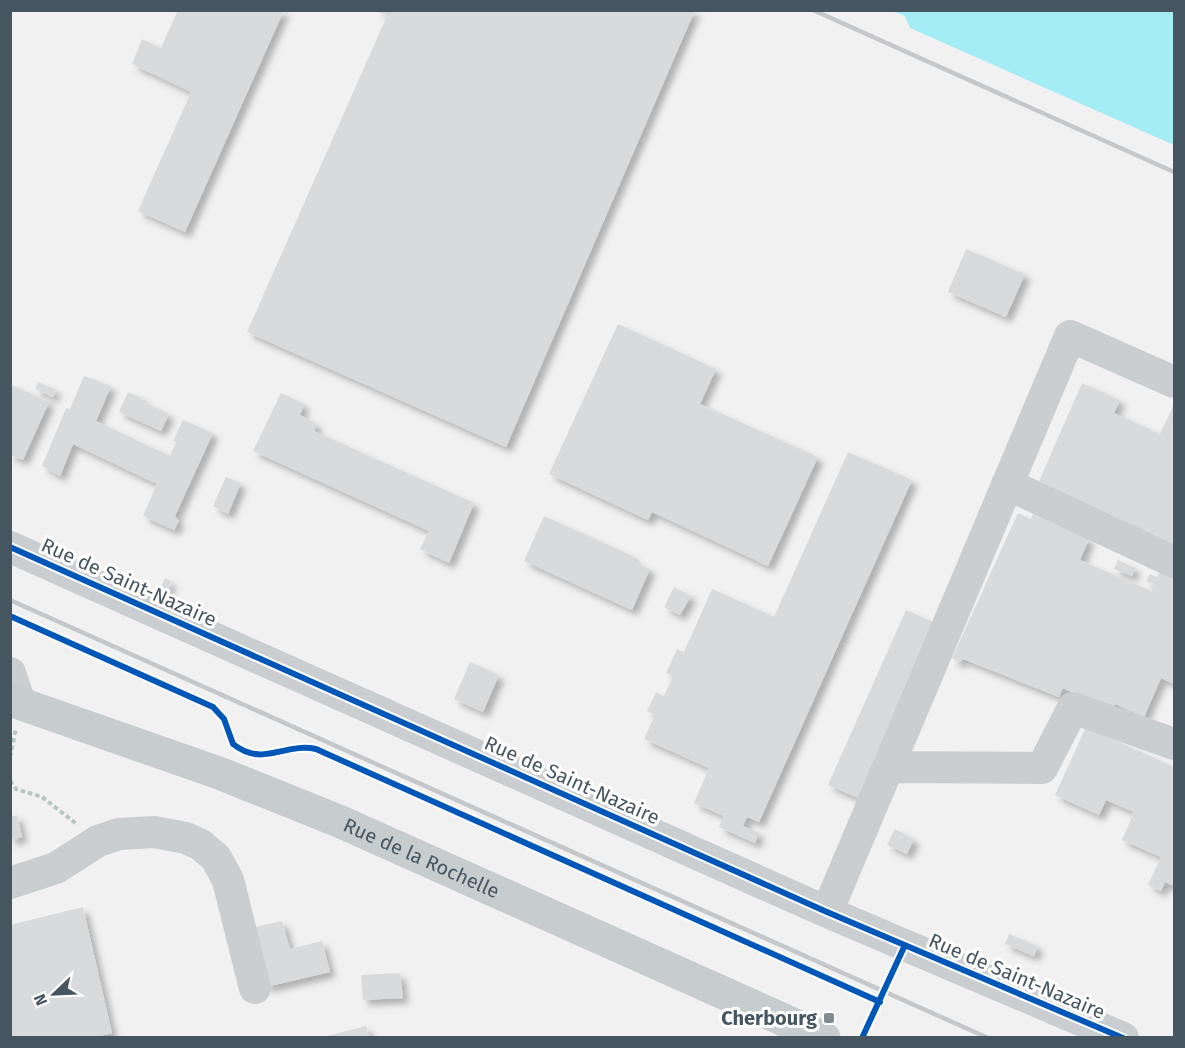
<svg xmlns="http://www.w3.org/2000/svg" width="1185" height="1048" font-family="'Fira Sans',sans-serif">
  <style>
    .water { fill: #a4edf4 }
    .building { fill: #d9dadb; filter: url(#shadow) }
    .lines { fill: none; stroke-linecap: round; stroke-linejoin: round }
    .path { stroke: #b7c6c0; stroke-width: 4; stroke-dasharray: 4.5 3; stroke-linecap: butt }
    .minor { stroke: #caced0; stroke-width: 32 }
    .major { stroke: #c7ccce; stroke-width: 33 }
    .rail { stroke: #c5c8ca; stroke-width: 4.5 }
    .cycleway-casing { stroke: #fff; stroke-width: 10 }
    .cycleway { stroke: #0057b8; stroke-width: 6 }
    .poi-dot { fill: #828c93; stroke: #fff; stroke-width: 2 }
    .labels { text-anchor: middle; stroke-width: 6; stroke-linejoin: round; paint-order: stroke }
    .street-label { font-size: 20px; fill: #465660; stroke: #fff }
    .poi-label { font-size: 20px; font-weight: bold; fill: #465660; stroke: #fff; text-anchor: end }
  </style>
  <defs>
    <filter id="shadow"><feDropShadow dx="5.5" dy="5.5" stdDeviation="3" flood-color="#0004"/></filter>
  </defs>
  <rect width="100%" height="100%" fill="#f2f1f1"/>
  <path class="water" d="M 892,11 L 1174,11 L 1174,145 L 910,28 L 905,16 Z"/>
  <path class="building" d="M 178,10 L 284,10 L 185,232 L 138,211 L 191,92 L 132,64 L 142,39 L 161,48 Z
    M 375,10 L 695,10 L 506,447 L 247,332 L 387,16 Z
    M 966,249 L 1025,274 L 1006,317 L 948,292 Z
    M 618,324 L 716,369 L 700,404 L 818,457 L 768,566 L 652,512 L 648,520 L 549,474 Z
    M 84,376 L 111,386 L 96,421 L 170,456 L 176,442 L 173,441 L 183,420 L 213,433 L 175,516 L 179,521 L 174,530 L 143,516 L 157,484 L 73,444 L 60,476 L 42,466 L 66,408 L 70,409 Z
    M 38,382 L 56,390 L 53,397 L 35,389 Z
    M 1082,383 L 1120,400 L 1114,413 L 1160,434 L 1174,404 L 1174,547 L 1037,486 Z
    M 10,384 L 49,402 L 23,460 L 10,455 Z
    M 128,392 L 142,398 L 141,401 L 169,414 L 161,431 L 119,412 Z
    M 281,393 L 304,404 L 300,415 L 317,424 L 314,431 L 474,503 L 449,563 L 420,549 L 429,531 L 253,451 Z
    M 848,452 L 912,480 L 759,822 L 747,817 L 743,826 L 759,833 L 755,843 L 719,827 L 724,816 L 694,803 L 709,768 L 644,739 L 655,715 L 647,711 L 656,692 L 664,696 L 673,676 L 666,673 L 677,649 L 684,652 L 712,589 L 774,617 Z
    M 226,477 L 241,483 L 228,514 L 213,506 Z
    M 1018,513 L 1031,519 L 1033,514 L 1089,539 L 1080,560 L 1151,591 L 1154,584 L 1146,581 L 1150,574 L 1157,577 L 1161,569 L 1174,575 L 1174,684 L 1161,678 L 1144,717 L 1115,704 L 1112,710 L 1063,688 L 1059,697 L 963,659 L 959,663 L 952,658 Z
    M 544,516 L 633,556 L 632,560 L 650,569 L 632,610 L 524,561 Z
    M 1118,560 L 1135,568 L 1132,576 L 1114,569 Z
    M 165,578 L 171,581 L 166,593 L 160,590 Z
    M 674,587 L 691,596 L 680,615 L 664,607 Z
    M 906,610 L 935,623 L 858,798 L 828,785 Z
    M 470,662 L 499,675 L 483,712 L 454,699 Z
    M 1086,727 L 1174,767 L 1174,886 L 1165,882 L 1161,891 L 1148,885 L 1161,857 L 1122,840 L 1134,812 L 1106,800 L 1099,815 L 1055,795 Z
    M 17,815 L 22,837 L 10,840 L 10,817 Z
    M 895,829 L 914,839 L 907,854 L 887,845 Z
    M 83,907 L 112,1033 L 92,1038 L 10,1038 L 10,925 Z
    M 282,921 L 290,949 L 322,941 L 330,972 L 266,987 L 251,928 Z
    M 1009,934 L 1038,946 L 1034,956 L 1005,944 Z
    M 400,973 L 403,998 L 363,1000 L 361,975 Z
    M 366,1026 L 369,1038 L 324,1038 L 324,1037 Z"/>
  <g class="lines">
    <path class="path" d="M 10,757 L 16,728
      M 10,781 L 16,789 L 42,797 L 78,825"/>
    <path class="minor" d="M 1007,484 L 1174,562
      M 10,547 L 827,912 L 1123,1038
      M 10,673 L 20,703
      M 890,767 L 1042,768 L 1073,708 L 1174,744
      M 10,883 L 56,868 L 98,841 L 119,834 L 154,832 L 186,838 L 201,845 L 216,858 L 228,880 L 255,988
      M 827,912 L 1070,336 L 1174,382"/>
    <path class="major" id="s1" d="M 10,700 L 219,773 L 341,822 L 824,1038"/>
    <path class="rail" d="M 813,10 L 1174,172
      M 10,600 L 988,1038"/>
    <defs>
      <path id="cycleway" d="M 10,547 L 827,912 L 1123,1038
        M 10,616 L 213,707 L 224,719 L 233,744 C 263,768 285,742 316,749 L 880,1002
        M 862,1038 L 905,945"/>
    </defs>
    <use href="#cycleway" class="cycleway-casing"/>
    <use href="#cycleway" class="cycleway"/>
  </g>
  <rect class="poi-dot" x="823" y="1012" width="12" height="12" rx="3"/>
  <g class="labels">
    <g class="street-label">
      <text transform="translate(129 582) rotate(24)" y="7">Rue de Saint-Nazaire</text>
      <text transform="translate(572 780) rotate(24)" y="7">Rue de Saint-Nazaire</text>
      <text dy="7" stroke="none"><textPath href="#s1" startOffset="441">Rue de la Rochelle</textPath></text>
      <text transform="translate(1017 976) rotate(23)" y="7">Rue de Saint-Nazaire</text>
    </g>
    <g class="poi-label">
      <text x="817" y="1025">Cherbourg</text>
    </g>
  </g>
  <rect width="1185" height="1048" fill="none" stroke="#465660" stroke-width="24"/>
  <g transform="translate(54 994) rotate(247)" stroke="#ffffff" stroke-width="4.5" paint-order="stroke">
  <path d="M0-4.5L10 22L0 15L-10 22Z" fill="#465660"/>
  <text y="-9" font-size="16" font-weight="bold" text-anchor="middle" fill="#465660">N</text>
  </g>
</svg>
